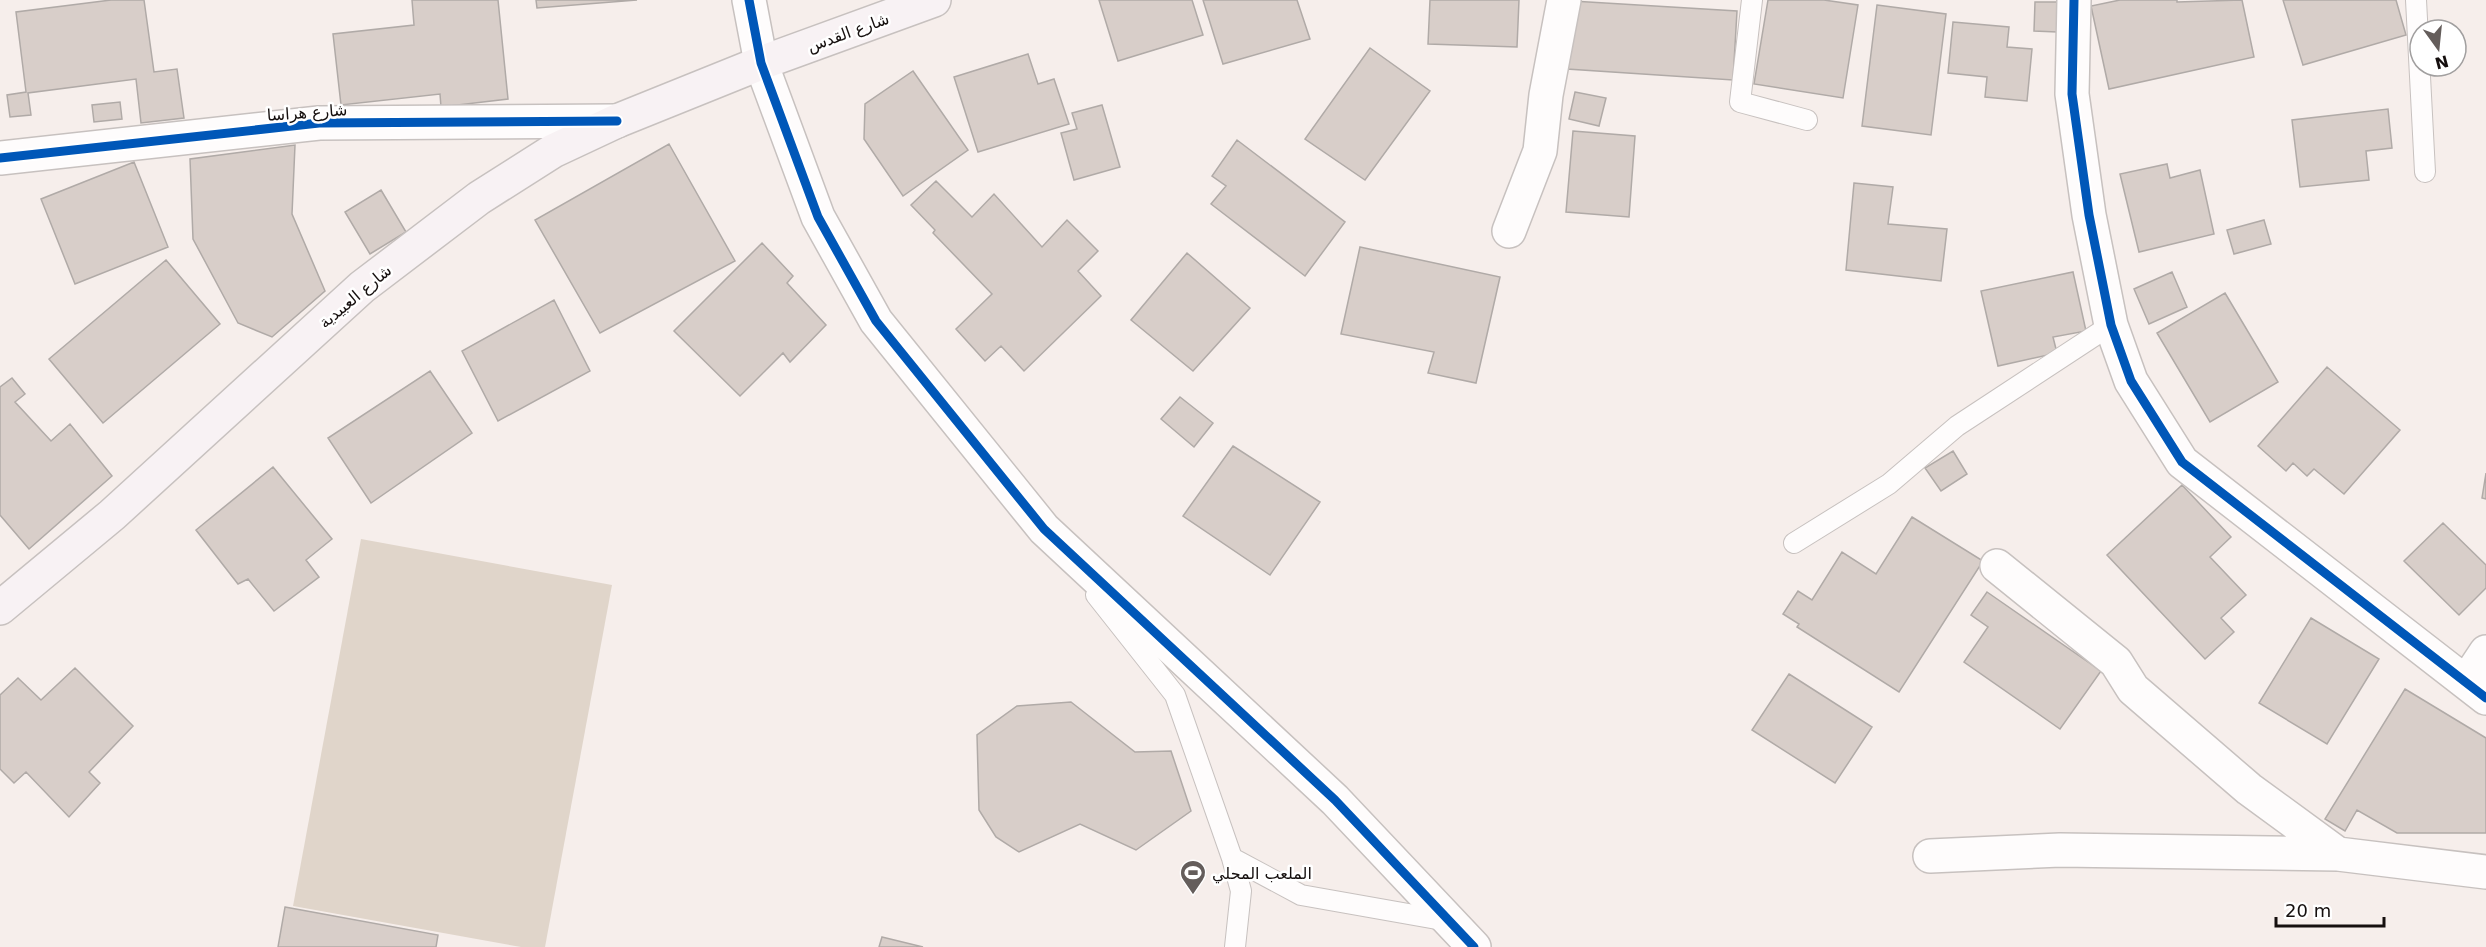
<svg xmlns="http://www.w3.org/2000/svg" width="2486" height="947" font-family="'DejaVu Sans',Cairo,sans-serif">
  <style>
    .green { fill: #e0d5ca }
    .building { fill: #d8cec9; stroke: #b0aaa7; stroke-width: 1.5 }
    .lines { fill: none; stroke-linecap: round; stroke-linejoin: round }
    .service-casing { stroke: #c7c1bf; stroke-width: 22 }
    .minor-casing { stroke: #c7c1bf; stroke-width: 36 }
    .tertiary-casing { stroke: #c7c1bf; stroke-width: 36 }
    .secondary-casing { stroke: #c7c1bf; stroke-width: 36 }
    .service { stroke: #fefcfc; stroke-width: 20 }
    .minor { stroke: #fefcfc; stroke-width: 33 }
    .tertiary { stroke: #fefcfc; stroke-width: 33 }
    .secondary { stroke: #f8f2f4; stroke-width: 33 }
    .cycleway-casing { stroke: #fff; stroke-width: 13 }
    .cycleway { stroke: #0057b8; stroke-width: 9 }
    .labels { text-anchor: middle; stroke-width: 5; stroke-linejoin: round; paint-order: stroke }
    .street-label { font-size: 16px; fill: #150f0e; stroke: #fff }
    .poi-label { font-size: 16px; fill: #150f0e; stroke: #fff; text-anchor: start }
  </style>
  <rect width="100%" height="100%" fill="#f6eeeb"/>
  <path class="green" d="M 361,539 L 612,585 L 545,947 L 521,947 L 293,906 Z"/>
  <path class="building" d="M 111,0 L 144,0 L 154,72 L 177,69 L 184,118 L 141,123 L 136,79 L 28,93 L 31,115 L 10,117 L 7,95 L 26,92 L 16,12 Z
    M 412,0 L 498,0 L 508,99 L 441,107 L 440,94 L 341,105 L 333,34 L 414,25 Z
    M 536,0 L 637,0 L 537,8 Z
    M 1099,0 L 1192,0 L 1203,35 L 1118,61 Z
    M 1203,0 L 1297,0 L 1310,39 L 1223,64 Z
    M 1430,0 L 1519,0 L 1517,47 L 1428,44 Z
    M 1768,0 L 1824,0 L 1858,5 L 1843,98 L 1754,84 Z
    M 2120,0 L 2177,0 L 2177,2 L 2242,0 L 2254,57 L 2109,89 L 2091,6 Z
    M 2283,0 L 2396,0 L 2406,35 L 2303,65 Z
    M 1572,1 L 1737,11 L 1733,80 L 1567,69 Z
    M 2035,2 L 2059,2 L 2057,32 L 2034,31 Z
    M 1877,5 L 1946,14 L 1931,135 L 1862,126 Z
    M 1953,22 L 2009,27 L 2007,47 L 2032,49 L 2027,101 L 1985,97 L 1987,77 L 1948,73 Z
    M 1370,48 L 1430,91 L 1365,180 L 1305,139 Z
    M 1028,54 L 1038,84 L 1054,79 L 1069,124 L 978,152 L 954,77 Z
    M 913,71 L 968,150 L 903,196 L 864,139 L 865,104 Z
    M 1575,92 L 1606,98 L 1599,126 L 1569,119 Z
    M 120,102 L 122,119 L 94,122 L 92,105 Z
    M 1102,105 L 1120,167 L 1074,180 L 1061,133 L 1077,129 L 1072,113 Z
    M 2388,109 L 2392,148 L 2366,151 L 2369,180 L 2300,187 L 2292,120 Z
    M 1573,131 L 1635,136 L 1629,217 L 1566,212 Z
    M 1237,140 L 1345,222 L 1305,276 L 1211,204 L 1226,186 L 1212,176 Z
    M 669,144 L 735,261 L 600,333 L 535,220 Z
    M 295,145 L 292,214 L 325,291 L 272,337 L 238,323 L 193,239 L 190,159 Z
    M 134,162 L 168,247 L 75,284 L 41,199 Z
    M 2167,164 L 2170,178 L 2200,170 L 2214,234 L 2139,252 L 2120,174 Z
    M 936,181 L 972,217 L 994,194 L 1042,247 L 1067,220 L 1098,251 L 1078,271 L 1101,296 L 1024,371 L 1001,346 L 985,361 L 956,329 L 992,294 L 933,233 L 935,230 L 911,205 Z
    M 1854,183 L 1893,187 L 1888,224 L 1947,229 L 1941,281 L 1846,270 Z
    M 381,190 L 406,232 L 370,254 L 345,212 Z
    M 2264,220 L 2271,244 L 2234,254 L 2227,230 Z
    M 762,243 L 793,276 L 787,283 L 826,325 L 790,362 L 783,353 L 740,396 L 674,331 Z
    M 1360,247 L 1500,277 L 1476,383 L 1428,373 L 1434,352 L 1341,334 Z
    M 1187,253 L 1250,308 L 1193,371 L 1131,320 Z
    M 166,260 L 220,324 L 103,423 L 49,359 Z
    M 2073,272 L 2086,331 L 2053,337 L 2057,353 L 1998,366 L 1981,291 Z
    M 2172,272 L 2187,307 L 2149,324 L 2134,289 Z
    M 2225,293 L 2278,382 L 2210,422 L 2157,333 Z
    M 554,300 L 590,371 L 498,421 L 462,351 Z
    M 2327,367 L 2400,430 L 2344,494 L 2314,469 L 2307,476 L 2293,463 L 2286,471 L 2258,446 Z
    M 430,371 L 472,433 L 371,503 L 328,438 Z
    M 12,378 L 25,394 L 15,402 L 51,441 L 70,424 L 112,476 L 29,549 L 0,515 L 0,387 Z
    M 1180,397 L 1213,423 L 1194,447 L 1161,419 Z
    M 1233,446 L 1320,502 L 1270,575 L 1183,516 Z
    M 1953,451 L 1967,474 L 1941,491 L 1925,468 Z
    M 273,467 L 332,539 L 306,560 L 319,577 L 274,611 L 248,579 L 238,584 L 196,530 Z
    M 2486,473 L 2486,499 L 2482,498 Z
    M 2182,485 L 2231,537 L 2210,557 L 2246,595 L 2221,618 L 2234,632 L 2205,659 L 2107,555 Z
    M 1912,517 L 1983,561 L 1899,692 L 1797,627 L 1799,624 L 1783,614 L 1798,591 L 1812,600 L 1842,552 L 1876,574 Z
    M 2443,523 L 2486,565 L 2486,588 L 2459,615 L 2404,561 Z
    M 1987,592 L 2101,671 L 2060,729 L 1964,662 L 1988,627 L 1971,615 Z
    M 2311,618 L 2379,659 L 2327,744 L 2259,703 Z
    M 75,668 L 133,726 L 89,772 L 100,783 L 69,817 L 26,772 L 14,783 L 0,769 L 0,695 L 18,678 L 41,700 Z
    M 1789,674 L 1872,727 L 1835,783 L 1752,730 Z
    M 2405,689 L 2486,738 L 2486,833 L 2397,833 L 2357,810 L 2345,831 L 2325,819 Z
    M 1071,702 L 1135,752 L 1171,751 L 1191,811 L 1136,850 L 1080,824 L 1019,852 L 996,837 L 979,810 L 977,735 L 1017,706 Z
    M 285,907 L 438,935 L 436,947 L 278,947 Z
    M 882,937 L 923,947 L 879,947 Z"/>
  <g class="lines">
    <defs>
      <path id="service" d="M 1752,0 L 1740,102 L 1807,120
        M 2416,0 L 2425,172
        M 1794,543 L 1889,484 L 1957,426 L 2111,325
        M 1096,595 L 1175,695 L 1232,858 L 1301,895 L 1448,921
        M 1232,858 L 1241,891 L 1235,947"/>
      <path id="minor" d="M 2074,0 L 2072,94 L 2089,215 L 2111,325 L 2131,381 L 2182,462 L 2486,698
        M 0,158 L 319,123 L 617,121
        M 1509,231 L 1540,151 L 1546,95 L 1564,0
        M 1997,566 L 2116,662 L 2133,689 L 2249,789 L 2338,854 L 2486,872
        M 2466,682 L 2486,652
        M 1930,856 L 2060,850 L 2338,854"/>
      <path id="tertiary" d="M 749,0 L 761,63 L 818,217 L 876,321 L 1044,529 L 1335,800 L 1474,947"/>
      <path id="secondary" d="M 0,608 L 112,515 L 362,287 L 479,198 L 553,151 L 617,121 L 761,63 L 934,0"/>
    </defs>
    <use href="#service" class="service-casing"/>
    <use href="#minor" class="minor-casing"/>
    <use href="#tertiary" class="tertiary-casing"/>
    <use href="#secondary" class="secondary-casing"/>
    <use href="#service" class="service"/>
    <use href="#minor" class="minor"/>
    <use href="#tertiary" class="tertiary"/>
    <use href="#secondary" class="secondary"/>
    <defs>
      <path id="cycleway" d="M 749,0 L 761,63 L 818,217 L 876,321 L 1044,529 L 1335,800 L 1474,947
        M 2074,0 L 2072,94 L 2089,215 L 2111,325 L 2131,381 L 2182,462 L 2486,698
        M 0,158 L 319,123 L 617,121"/>
    </defs>
    <use href="#cycleway" class="cycleway-casing"/>
    <use href="#cycleway" class="cycleway"/>
  </g>
  <defs>
    <symbol id="stadium-pin" viewBox="-11 -11 22 30"><path d="M0 17L-7.5 6A9.5 9.5 0 1 1 7.5 6Z" fill="#645d5b" stroke="#fff"/><path d="M0-5a6.5 5 0 1 0 0 10a6.5 5 0 1 0 0-10ZM-3.5-1.8h7v3.6h-7Z" fill="#fff"/></symbol>
  </defs>
  <g fill-rule="evenodd">
    <use href="#stadium-pin" x="1178" y="858" width="30" height="40"/>
  </g>
  <g class="labels">
    <g class="street-label">
      <text transform="translate(848 32) rotate(-20)" y="6">شارع القدس</text>
      <text transform="translate(307 112) rotate(-4)" y="6">شارع هراسا</text>
      <text transform="translate(355 296) rotate(-40)" y="6">شارع العبيدية</text>
    </g>
    <g class="poi-label">
      <text x="1212" y="879">الملعب المحلي</text>
    </g>
  </g>
  <g transform="translate(2438 48) rotate(165)"><circle r="28" fill="#ffffff" stroke="#a19f9f" stroke-width="1.5"/>
  <path d="M0-4.5L10 22L0 15L-10 22Z" fill="#645d5b"/>
  <text y="-9" font-size="16" font-weight="bold" text-anchor="middle" fill="#150f0e">N</text>
  </g>
  <path d="M2276 917v9h108v-9" fill="none" stroke="#150f0e" stroke-width="3"/>
  <text x="2285" y="917" font-size="18" fill="#150f0e" stroke="#ffffff" stroke-width="4.5" paint-order="stroke">20 m</text>
</svg>
